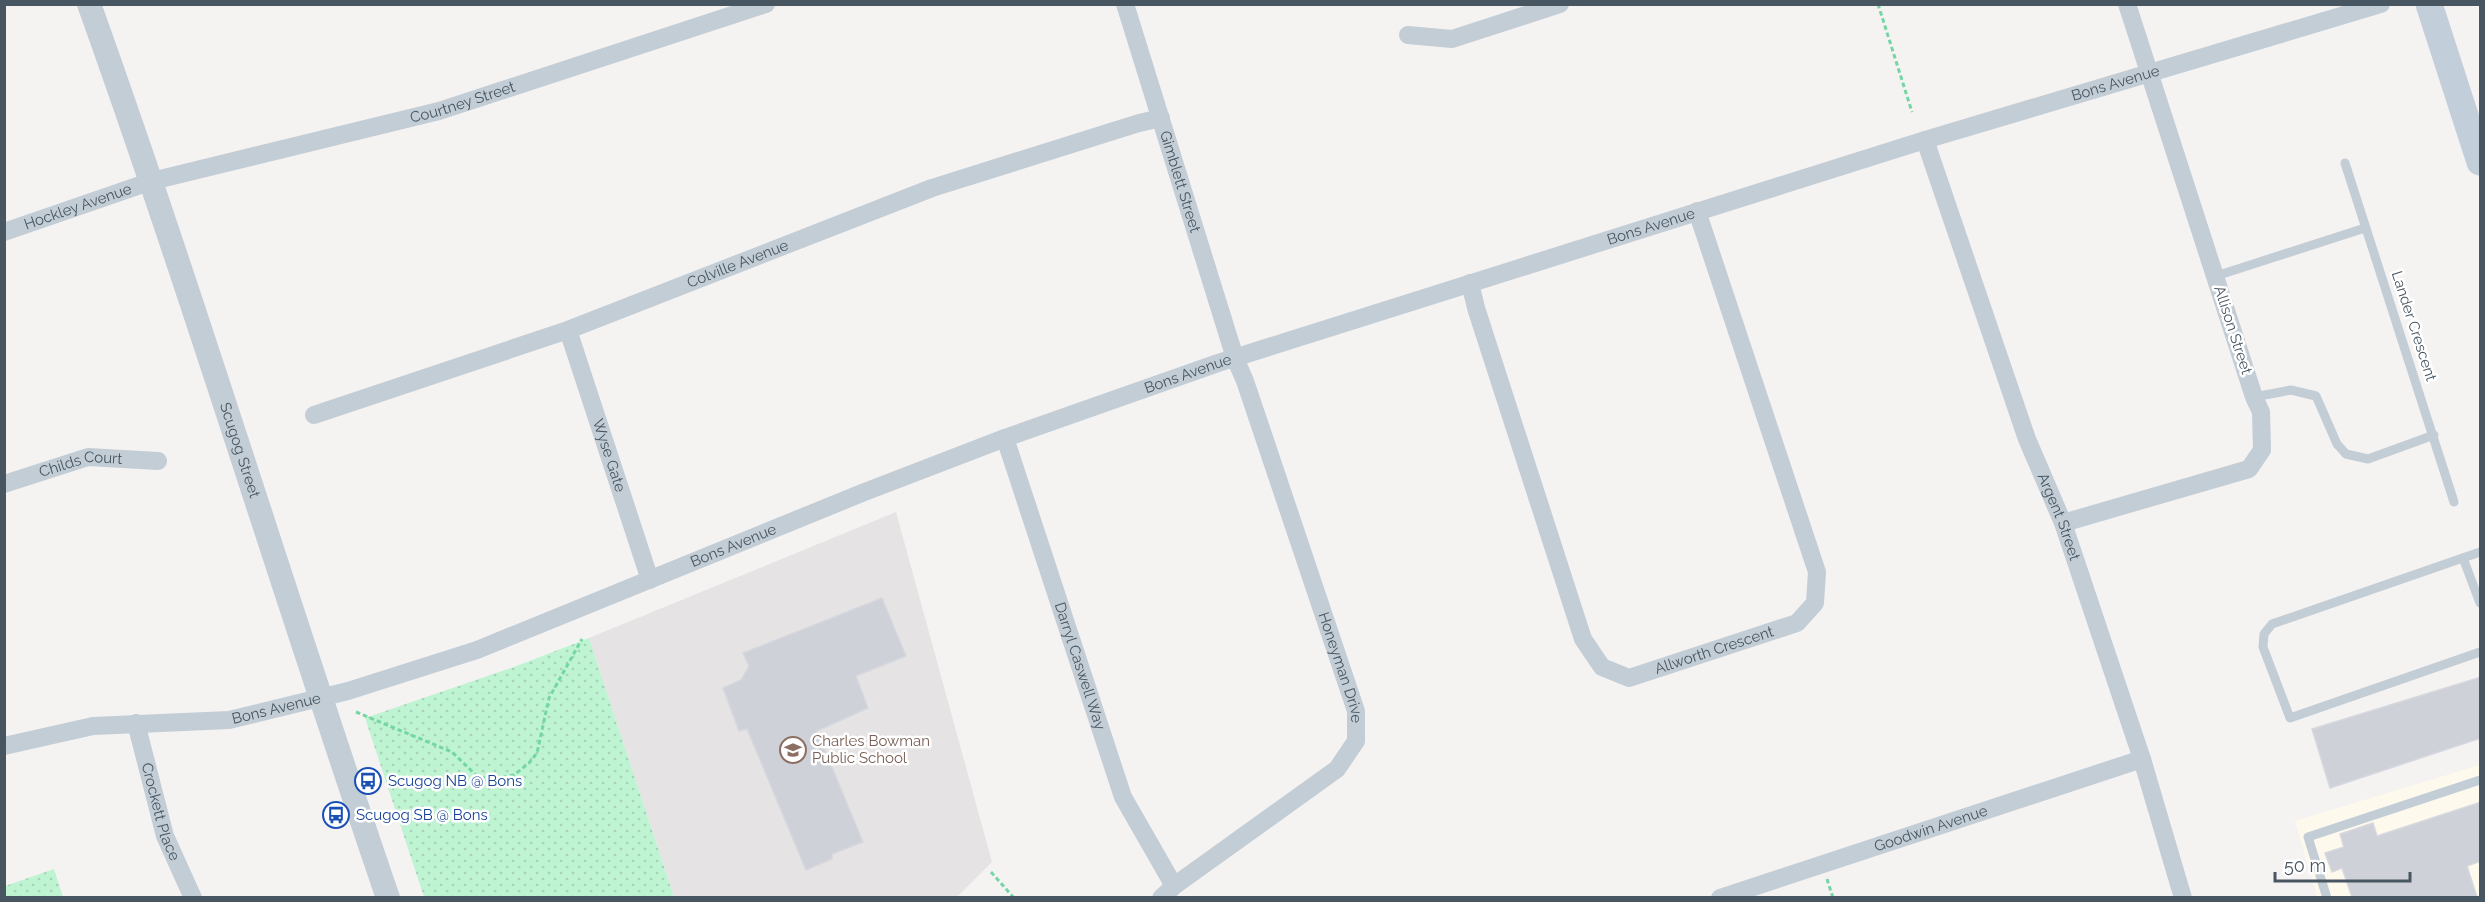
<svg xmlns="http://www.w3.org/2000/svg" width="2485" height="902" font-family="Raleway,sans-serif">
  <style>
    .commercial { fill: #fef9ed }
    .education { fill: #e6e3e4 }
    .park { fill: url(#park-dots) }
    .building { fill: #ced1d8; stroke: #d6d8de; stroke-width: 1.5 }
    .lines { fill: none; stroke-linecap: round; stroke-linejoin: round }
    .path { stroke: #73d6a4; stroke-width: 3; stroke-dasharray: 4.5 3; stroke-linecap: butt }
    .service { stroke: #c2cdd5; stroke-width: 9 }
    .minor { stroke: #c2cdd5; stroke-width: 18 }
    .tertiary { stroke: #c2cdd5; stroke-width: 24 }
    .secondary { stroke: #c2ceda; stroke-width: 27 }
    .labels { text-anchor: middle; stroke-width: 5; stroke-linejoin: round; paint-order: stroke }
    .street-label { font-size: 15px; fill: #485662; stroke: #fff }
    .education-label { font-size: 15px; fill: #785e54; stroke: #fff; text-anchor: start }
    .transit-label { font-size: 15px; fill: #164399; stroke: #fff; text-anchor: start }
  </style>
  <defs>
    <pattern id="park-dots" width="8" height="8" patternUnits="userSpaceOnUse" patternTransform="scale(1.5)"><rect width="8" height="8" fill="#bff4d3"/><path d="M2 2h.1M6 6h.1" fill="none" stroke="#a6d3b8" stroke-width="1.8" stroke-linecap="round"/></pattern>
  </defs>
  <rect width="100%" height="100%" fill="#f5f2f2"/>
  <path class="commercial" d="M 2480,765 L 2480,897 L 2317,897 L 2295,821 Z"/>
  <path class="education" d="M 896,512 L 992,862 L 957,897 L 674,897 L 589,638 Z"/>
  <path class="park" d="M 589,638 L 674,897 L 424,897 L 365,718 L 514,667 Z
    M 54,869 L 63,897 L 5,897 L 5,886 Z"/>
  <path class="building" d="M 882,598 L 906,656 L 856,676 L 868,708 L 817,731 L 863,842 L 832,854 L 832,859 L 806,870 L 747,729 L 739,731 L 723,688 L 741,680 L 749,666 L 743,653 Z
    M 2481,677 L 2481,738 L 2330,788 L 2312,729 Z
    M 2481,802 L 2481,861 L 2467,866 L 2477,897 L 2352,897 L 2342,868 L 2332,872 L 2325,853 L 2344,847 L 2340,834 L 2373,823 L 2377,836 Z"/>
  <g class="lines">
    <path class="path" d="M 1878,4 L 1912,112
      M 356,712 L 452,752 L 478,777 L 494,779 L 514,775 L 529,763 L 537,753 L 549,698 L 582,639
      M 991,872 L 1014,898
      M 1827,879 L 1833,898"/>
    <path class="service" d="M 2345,163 L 2454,502
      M 2216,276 L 2365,228
      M 2254,397 L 2291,390 L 2316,396 L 2337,444 L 2346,454 L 2368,459 L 2434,435
      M 2480,552 L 2272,624 L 2264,634 L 2263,647 L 2290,718 L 2480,652
      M 2463,558 L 2480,603
      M 2327,898 L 2308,837 L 2480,780"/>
    <g class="minor">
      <path id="s1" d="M 1125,4 L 1235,358 L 1245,381 L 1356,711 L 1356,741 L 1337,769 L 1174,886 L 1161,898"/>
      <path d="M 1408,35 L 1452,39 L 1560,4"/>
      <path id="s2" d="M 1925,140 L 2027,439 L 2063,523 L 2142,759 L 2183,898"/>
      <path id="s3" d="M 4,232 L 152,181 L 439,111 L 766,4"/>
      <path id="s4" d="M 1470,283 L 1476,308 L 1583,639 L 1602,667 L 1629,678 L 1797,623 L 1815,603 L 1817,572 L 1697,211"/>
      <path id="s5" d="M 568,330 L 650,580"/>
      <path id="s6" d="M 314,415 L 568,330 L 932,188 L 1139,123 L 1161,118"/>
      <path id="s7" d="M 1005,438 L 1123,797 L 1174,886"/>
      <path id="s8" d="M 4,484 L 88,457 L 158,461"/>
      <path d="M 2063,523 L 2249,469 L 2262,450 L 2261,412 L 2254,397 L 2127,4"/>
      <path id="s9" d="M 136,723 L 165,836 L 193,898"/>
      <path id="s10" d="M 4,746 L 93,726 L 229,720 L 348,691 L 477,650 L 862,493 L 1005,438 L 1218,363 L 1925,140 L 2381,4"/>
      <path id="s11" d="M 1720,898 L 2142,759"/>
    </g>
    <path class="tertiary" id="s12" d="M 89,4 C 195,300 286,601 388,898"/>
    <path class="secondary" d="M 2429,4 L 2480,162"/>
  </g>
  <defs>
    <symbol id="school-ring" viewBox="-11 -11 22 22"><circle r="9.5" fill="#fff" stroke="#8d6e63" stroke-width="1.5"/><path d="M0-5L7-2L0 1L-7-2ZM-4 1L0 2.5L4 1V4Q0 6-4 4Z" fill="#8d6e63"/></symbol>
    <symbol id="bus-ring" viewBox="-11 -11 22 22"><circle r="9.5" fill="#fff" stroke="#1a4fb4" stroke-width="1.5"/><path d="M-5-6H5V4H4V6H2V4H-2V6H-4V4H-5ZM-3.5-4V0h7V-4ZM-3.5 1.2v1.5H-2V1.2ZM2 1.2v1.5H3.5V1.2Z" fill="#1a4fb4"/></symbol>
  </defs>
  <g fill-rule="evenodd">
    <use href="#school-ring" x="778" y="735" width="30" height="30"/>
    <use href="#bus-ring" x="353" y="766" width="30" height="30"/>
    <use href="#bus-ring" x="321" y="800" width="30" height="30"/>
  </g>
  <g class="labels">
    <g class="street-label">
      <text dy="5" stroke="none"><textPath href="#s10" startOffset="2220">Bons Avenue</textPath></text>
      <text dy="5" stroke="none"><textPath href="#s3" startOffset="477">Courtney Street</textPath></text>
      <text dy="5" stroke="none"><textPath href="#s1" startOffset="186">Gimblett Street</textPath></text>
      <text dy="5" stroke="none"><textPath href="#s3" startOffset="78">Hockley Avenue</textPath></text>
      <text dy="5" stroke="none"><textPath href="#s10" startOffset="1734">Bons Avenue</textPath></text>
      <text dy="5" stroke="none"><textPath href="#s6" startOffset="450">Colville Avenue</textPath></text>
      <text transform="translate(2414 326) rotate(72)" y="5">Lander Crescent</text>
      <text transform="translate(2233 330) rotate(72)" y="5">Allison Street</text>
      <text dy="5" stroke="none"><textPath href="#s10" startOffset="1248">Bons Avenue</textPath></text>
      <text dy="5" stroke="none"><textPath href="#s12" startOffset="471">Scugog Street</textPath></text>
      <text dy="5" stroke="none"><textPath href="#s5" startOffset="132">Wyse Gate</textPath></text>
      <text dy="5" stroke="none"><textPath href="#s8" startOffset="80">Childs Court</textPath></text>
      <text dy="5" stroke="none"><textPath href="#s2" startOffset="400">Argent Street</textPath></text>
      <text dy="5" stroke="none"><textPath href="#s10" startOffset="762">Bons Avenue</textPath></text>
      <text dy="5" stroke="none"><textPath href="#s4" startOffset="526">Allworth Crescent</textPath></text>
      <text dy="5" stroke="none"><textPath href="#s7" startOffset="240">Darryl Caswell Way</textPath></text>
      <text dy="5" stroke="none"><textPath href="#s1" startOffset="698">Honeyman Drive</textPath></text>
      <text dy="5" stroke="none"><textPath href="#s10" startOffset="276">Bons Avenue</textPath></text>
      <text dy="5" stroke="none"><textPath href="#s9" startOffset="92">Crockett Place</textPath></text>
      <text dy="5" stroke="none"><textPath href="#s11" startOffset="222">Goodwin Avenue</textPath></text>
    </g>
    <g class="education-label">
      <text x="812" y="746">Charles Bowman<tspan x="812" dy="17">Public School</tspan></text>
    </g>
    <g class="transit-label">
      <text x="388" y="786">Scugog NB @ Bons</text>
      <text x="356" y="820">Scugog SB @ Bons</text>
    </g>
  </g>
  <rect width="2485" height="902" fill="none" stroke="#485662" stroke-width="12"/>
  <path d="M2275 872v9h135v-9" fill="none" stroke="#485662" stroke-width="3"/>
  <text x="2284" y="872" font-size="18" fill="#485662" stroke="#ffffff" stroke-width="4.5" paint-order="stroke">50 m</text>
</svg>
